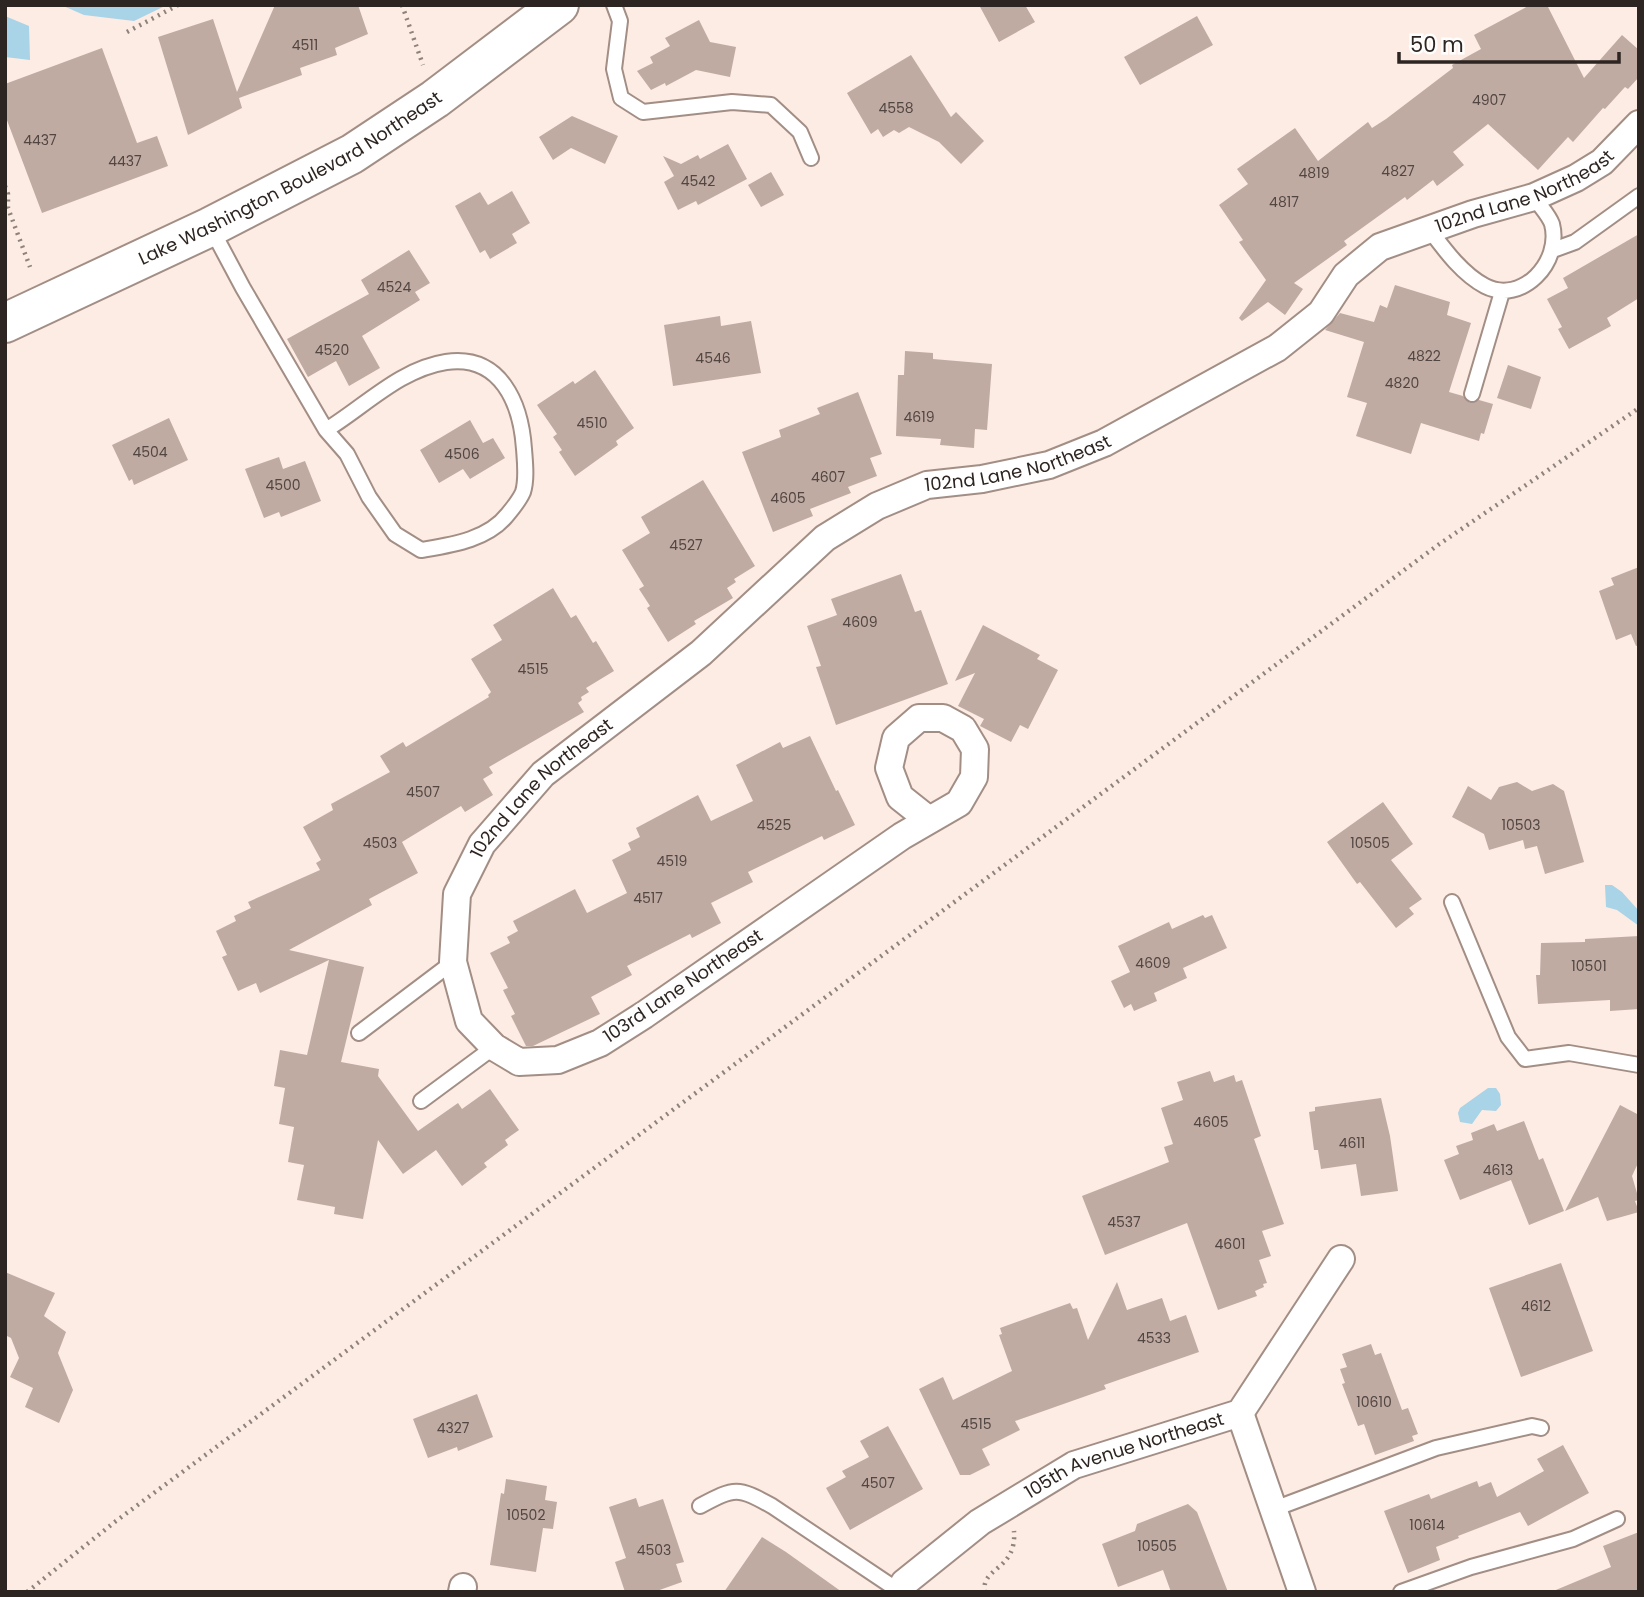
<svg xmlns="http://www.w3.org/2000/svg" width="1644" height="1597" font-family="Poppins,sans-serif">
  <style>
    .water { fill: #a9d3e6 }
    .building { fill: #c0aba3 }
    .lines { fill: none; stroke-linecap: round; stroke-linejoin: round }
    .lane-casing { stroke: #a28e85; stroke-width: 18 }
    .street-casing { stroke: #a28e85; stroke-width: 30 }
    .primary-casing { stroke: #a28e85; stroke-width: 42 }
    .path { stroke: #8e827c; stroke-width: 4.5; stroke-dasharray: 2 5; stroke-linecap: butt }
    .lane { stroke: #fff; stroke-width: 14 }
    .street { stroke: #fff; stroke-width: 26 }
    .primary { stroke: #fff; stroke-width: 38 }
    .labels { text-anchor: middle; stroke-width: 7; stroke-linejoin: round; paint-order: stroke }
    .number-label { font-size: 14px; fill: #524642 }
    .street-label { font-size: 18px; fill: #2d2521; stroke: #fdfdfd }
  </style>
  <rect width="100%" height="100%" fill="#fdece4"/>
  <path class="water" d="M 61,5 L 167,5 L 134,21 L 84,15 Z
    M 5,16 L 29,26 L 30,60 L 5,57 Z
    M 1612,885 L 1622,892 L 1639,911 L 1639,926 L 1617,910 L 1606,907 L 1605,885 Z
    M 1488,1088 L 1496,1088 L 1500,1094 L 1501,1105 L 1496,1111 L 1482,1110 L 1472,1124 L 1460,1122 L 1458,1113 L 1460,1108 Z"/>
  <path class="building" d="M 275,5 L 358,5 L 368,34 L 335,48 L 337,55 L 300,68 L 302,75 L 239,98 L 242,108 L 188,135 L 158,37 L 213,19 L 237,92 Z
    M 979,5 L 1025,5 L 1035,22 L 999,42 Z
    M 1530,5 L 1547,5 L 1584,78 L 1622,35 L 1639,50 L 1639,77 L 1628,89 L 1625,87 L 1605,109 L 1603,108 L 1573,142 L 1568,137 L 1538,170 L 1488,124 L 1453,152 L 1464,165 L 1437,186 L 1433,180 L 1407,200 L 1405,197 L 1344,241 L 1347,245 L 1294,283 L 1303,289 L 1285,315 L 1268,302 L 1242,321 L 1239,318 L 1266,280 L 1239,242 L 1243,240 L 1219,205 L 1248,184 L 1237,169 L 1295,128 L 1318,161 L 1368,122 L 1372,128 L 1386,119 L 1453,68 L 1452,65 L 1481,49 L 1474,35 Z
    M 1197,16 L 1213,45 L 1140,85 L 1124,57 Z
    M 699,20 L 710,42 L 736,47 L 730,77 L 696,70 L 666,86 L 665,83 L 651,90 L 637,71 L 653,63 L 650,57 L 670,46 L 665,38 Z
    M 102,48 L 137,143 L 157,136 L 168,166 L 42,213 L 5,115 L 5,84 Z
    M 911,55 L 951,117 L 956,112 L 984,141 L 961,164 L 939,142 L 909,127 L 899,133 L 894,130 L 883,137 L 878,129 L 871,134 L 847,93 Z
    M 572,116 L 618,136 L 605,164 L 571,148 L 553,160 L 539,137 Z
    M 728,144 L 747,179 L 698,205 L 696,201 L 678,210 L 664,182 L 674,176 L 663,156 L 681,164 L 698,155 L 700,159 Z
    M 771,172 L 784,195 L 761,207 L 748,185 Z
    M 512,191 L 530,223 L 512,234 L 517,243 L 490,259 L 485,250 L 480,253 L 455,206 L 480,192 L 488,205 Z
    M 1639,234 L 1639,298 L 1607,318 L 1611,326 L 1569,349 L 1558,329 L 1562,327 L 1547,299 L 1568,288 L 1563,278 Z
    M 409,250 L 430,283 L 415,292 L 420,300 L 362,336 L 380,368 L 349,386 L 336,361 L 308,377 L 287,339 L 369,294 L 361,280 Z
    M 1395,285 L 1450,302 L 1447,315 L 1471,323 L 1449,392 L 1463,396 L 1470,403 L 1479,400 L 1493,404 L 1484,434 L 1481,433 L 1479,441 L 1421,423 L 1411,454 L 1356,436 L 1367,403 L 1347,397 L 1364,342 L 1325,330 L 1340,313 L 1374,322 L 1380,305 L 1387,308 Z
    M 720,316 L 721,326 L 751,321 L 761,373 L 673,386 L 664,325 Z
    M 905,351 L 933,353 L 933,359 L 992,364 L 987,430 L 975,429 L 974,448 L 940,445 L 941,439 L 896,436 L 898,375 L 904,375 Z
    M 1508,365 L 1541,377 L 1531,409 L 1497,398 Z
    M 595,370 L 634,428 L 616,441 L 618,445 L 575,476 L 559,452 L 562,450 L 553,437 L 557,434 L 537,405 L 573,381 L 575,384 Z
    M 858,392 L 882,454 L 870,458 L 877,476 L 848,487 L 851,493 L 810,509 L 813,516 L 773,532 L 742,452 L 781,437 L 779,430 L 820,414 L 817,408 Z
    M 169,418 L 188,460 L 134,485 L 132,479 L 129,481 L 112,445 Z
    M 470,420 L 483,443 L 493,438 L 505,458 L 470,479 L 463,469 L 439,483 L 420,450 Z
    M 279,457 L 283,469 L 305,461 L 321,501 L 281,517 L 279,512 L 264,518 L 245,469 Z
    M 703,480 L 755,566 L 734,579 L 736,582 L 727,588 L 733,598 L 694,621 L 696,624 L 668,642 L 647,608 L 650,606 L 639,589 L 644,586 L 622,550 L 650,533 L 641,517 Z
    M 1639,567 L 1639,645 L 1636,646 L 1631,634 L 1616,640 L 1599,591 L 1614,585 L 1611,578 Z
    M 901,574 L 915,612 L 921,610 L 948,684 L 836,725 L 816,667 L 821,666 L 807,626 L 837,615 L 831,599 Z
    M 553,588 L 571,618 L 576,615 L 593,643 L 596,641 L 614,671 L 586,688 L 589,692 L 581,697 L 582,700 L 578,703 L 584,712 L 489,767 L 493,773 L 483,779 L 493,795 L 465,812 L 461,806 L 402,842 L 418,873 L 369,899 L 372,905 L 289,950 L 364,967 L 341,1062 L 379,1069 L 378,1076 L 418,1131 L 458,1103 L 462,1109 L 490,1089 L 519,1130 L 505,1140 L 508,1145 L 484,1163 L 487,1167 L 462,1186 L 436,1150 L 403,1174 L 378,1140 L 363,1219 L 334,1214 L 335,1207 L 297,1200 L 304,1165 L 288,1162 L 294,1127 L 279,1124 L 285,1088 L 274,1086 L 280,1050 L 307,1055 L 329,960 L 260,993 L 256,983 L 238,991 L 222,957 L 227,955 L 216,931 L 236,921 L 234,916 L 251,908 L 248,902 L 320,870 L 316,863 L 321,860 L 303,827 L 333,810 L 331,804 L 390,772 L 380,756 L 403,742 L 406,747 L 489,697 L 488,695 L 491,692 L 471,659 L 502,640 L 493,625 Z
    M 983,625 L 1040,655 L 1037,659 L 1058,670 L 1028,729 L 1020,725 L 1011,742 L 980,726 L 984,719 L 958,706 L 975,673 L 955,681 Z
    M 810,736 L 836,791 L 838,790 L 855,825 L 824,840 L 822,836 L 748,872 L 753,882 L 711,903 L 721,923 L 692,938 L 690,934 L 627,966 L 632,975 L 591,997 L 600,1014 L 533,1046 L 526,1046 L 511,1016 L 515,1014 L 503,990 L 508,988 L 490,953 L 510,943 L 507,937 L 518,931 L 513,921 L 575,889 L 587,913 L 627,893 L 612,860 L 631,850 L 628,843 L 640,837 L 636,828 L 698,795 L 711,821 L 753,801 L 736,765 L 780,742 L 783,748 Z
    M 1517,782 L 1532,791 L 1553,784 L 1564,791 L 1584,862 L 1545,874 L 1537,846 L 1525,849 L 1523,840 L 1489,850 L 1484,834 L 1452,817 L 1468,786 L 1491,800 L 1499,787 Z
    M 1383,802 L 1413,844 L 1391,860 L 1422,899 L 1409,908 L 1414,914 L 1396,928 L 1360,882 L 1357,884 L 1327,842 Z
    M 1203,915 L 1205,918 L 1212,915 L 1227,948 L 1183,968 L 1187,978 L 1154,993 L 1157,1001 L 1134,1011 L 1131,1004 L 1124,1008 L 1111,981 L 1130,972 L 1118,946 L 1169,922 L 1172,929 Z
    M 1639,936 L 1639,1009 L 1610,1011 L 1610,1000 L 1538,1004 L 1536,975 L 1540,975 L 1541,943 L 1585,942 L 1585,939 Z
    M 1210,1071 L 1214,1082 L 1234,1075 L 1236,1082 L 1242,1080 L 1261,1136 L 1254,1139 L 1284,1224 L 1262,1231 L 1271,1256 L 1259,1260 L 1267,1283 L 1263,1284 L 1264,1287 L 1255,1291 L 1257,1296 L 1218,1310 L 1187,1223 L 1105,1255 L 1082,1196 L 1169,1162 L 1164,1147 L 1173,1144 L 1161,1108 L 1183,1100 L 1177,1082 Z
    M 1381,1098 L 1390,1136 L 1398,1191 L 1361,1196 L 1356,1164 L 1321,1169 L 1318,1150 L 1314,1150 L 1309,1112 L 1315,1111 L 1315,1107 Z
    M 1620,1105 L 1639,1115 L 1639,1161 L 1632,1176 L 1639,1200 L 1635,1201 L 1639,1212 L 1607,1221 L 1598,1197 L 1565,1211 Z
    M 1524,1121 L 1539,1160 L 1543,1158 L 1564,1211 L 1529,1225 L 1511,1180 L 1460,1200 L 1444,1160 L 1459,1154 L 1456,1146 L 1473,1140 L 1471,1133 L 1494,1124 L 1497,1131 Z
    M 1561,1263 L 1593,1351 L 1521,1377 L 1489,1288 Z
    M 5,1272 L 55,1293 L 44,1316 L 66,1332 L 58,1353 L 73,1390 L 59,1423 L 25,1407 L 33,1388 L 10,1377 L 19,1358 L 11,1338 L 5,1335 Z
    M 1117,1282 L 1127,1310 L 1162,1298 L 1170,1321 L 1186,1315 L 1199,1352 L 1104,1385 L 1106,1389 L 1015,1421 L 1020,1430 L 982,1449 L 990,1465 L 970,1475 L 960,1475 L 919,1389 L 943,1377 L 953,1400 L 1012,1371 L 999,1335 L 1002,1334 L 1000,1328 L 1070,1303 L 1073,1309 L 1077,1308 L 1088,1340 Z
    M 1371,1344 L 1375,1355 L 1381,1353 L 1402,1410 L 1408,1408 L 1418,1434 L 1412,1436 L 1414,1441 L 1375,1455 L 1364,1424 L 1358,1426 L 1342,1384 L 1345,1383 L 1340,1369 L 1347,1367 L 1342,1354 Z
    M 477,1394 L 493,1437 L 458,1451 L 457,1447 L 428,1458 L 413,1419 Z
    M 888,1426 L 923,1489 L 850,1530 L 826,1488 L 846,1477 L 842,1471 L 869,1457 L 860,1441 Z
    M 1563,1445 L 1589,1493 L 1528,1526 L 1520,1512 L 1458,1536 L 1459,1538 L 1436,1547 L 1440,1560 L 1408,1573 L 1384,1511 L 1429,1494 L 1431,1499 L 1477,1481 L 1479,1487 L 1491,1482 L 1497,1497 L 1544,1471 L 1537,1459 Z
    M 506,1479 L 547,1486 L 545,1500 L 557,1502 L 553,1529 L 543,1528 L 536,1572 L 490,1565 L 501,1493 L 504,1494 Z
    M 636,1498 L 639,1507 L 663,1499 L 684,1562 L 676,1564 L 682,1582 L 654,1592 L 625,1592 L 615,1562 L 626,1558 L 609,1507 Z
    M 1188,1504 L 1197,1512 L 1228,1592 L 1171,1592 L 1163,1570 L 1118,1587 L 1102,1544 L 1135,1531 L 1137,1524 Z
    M 1639,1532 L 1639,1592 L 1551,1592 L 1611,1567 L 1603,1546 Z
    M 762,1537 L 786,1552 L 842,1592 L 724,1592 Z"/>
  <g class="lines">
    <defs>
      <path id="lane" d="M 614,5 L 620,21 L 614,69 L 621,98 L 643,112 L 732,102 L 771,105 L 800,132 L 811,158
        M 211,228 L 243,288 L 326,430 C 364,407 400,369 446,362 C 501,354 521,404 524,449 C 525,462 527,479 523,492 C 520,499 513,508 508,514 C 488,540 451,545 421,550 L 395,534 L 369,497 L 347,454 L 326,430
        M 1429,229 C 1444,249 1462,274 1485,286 C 1522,305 1562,262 1552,224 C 1549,215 1539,205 1534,197
        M 1553,250 L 1575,242 L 1639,196
        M 1472,394 L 1502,292
        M 1452,902 L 1508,1037 L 1525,1059 L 1569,1053 L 1639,1065
        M 359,1033 L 453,962
        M 421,1101 L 494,1047
        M 700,1506 C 736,1487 737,1487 772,1506 L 899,1591
        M 1274,1509 L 1436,1448 L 1532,1426 L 1541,1428
        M 1401,1592 L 1471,1567 L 1573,1539 L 1617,1519"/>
      <g id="street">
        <path id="s1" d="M 929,820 L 900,797 L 889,768 L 896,738 L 919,718 L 943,718 L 963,729 L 975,749 L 974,777 L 959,803 L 902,836 L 644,1015 L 600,1043 L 558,1060 L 519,1062 L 494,1047 L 469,1021 L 453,962 L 457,894 L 482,844 L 543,774 L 701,653 L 825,538 L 877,506 L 927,485 L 982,479 L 1049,465 L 1104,443 L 1277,348 L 1321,313 L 1346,275 L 1380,247 L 1473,214 L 1534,197 L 1576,178 L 1602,162 L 1639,124"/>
        <path d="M 1240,1413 L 1302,1592"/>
        <path d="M 462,1592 L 463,1587"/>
        <path id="s2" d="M 899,1592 L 904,1583 L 980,1522 L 1074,1465 L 1240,1413 L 1341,1259"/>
      </g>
      <g id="primary">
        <path id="s3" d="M 5,323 L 210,227 L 352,154 L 435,99 L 559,5"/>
      </g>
    </defs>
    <use href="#lane" class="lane-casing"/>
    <use href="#street" class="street-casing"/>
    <use href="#primary" class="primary-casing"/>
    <path class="path" d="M 402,5 L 423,65
      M 127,32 L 178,5
      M 5,186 L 8,194 L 8,208 L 30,267
      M 27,1592 L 116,1521 L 1438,545 L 1639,408
      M 985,1592 C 980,1567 1017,1571 1014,1531"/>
    <use href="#lane" class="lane"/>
    <use href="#street" class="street"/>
    <use href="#primary" class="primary"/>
  </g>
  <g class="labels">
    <g class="number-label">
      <text x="305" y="50">4511</text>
      <text x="1489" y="105">4907</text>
      <text x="896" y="113">4558</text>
      <text x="40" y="145">4437</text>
      <text x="125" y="166">4437</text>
      <text x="1398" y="176">4827</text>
      <text x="1314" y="178">4819</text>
      <text x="698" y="186">4542</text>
      <text x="1284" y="207">4817</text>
      <text x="394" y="292">4524</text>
      <text x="332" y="355">4520</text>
      <text x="1424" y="361">4822</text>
      <text x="713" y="363">4546</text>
      <text x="1402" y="388">4820</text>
      <text x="919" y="422">4619</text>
      <text x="592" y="428">4510</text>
      <text x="150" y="457">4504</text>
      <text x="462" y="459">4506</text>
      <text x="828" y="482">4607</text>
      <text x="283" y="490">4500</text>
      <text x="788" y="503">4605</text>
      <text x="686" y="550">4527</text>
      <text x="860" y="627">4609</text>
      <text x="533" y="674">4515</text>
      <text x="423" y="797">4507</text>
      <text x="774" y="830">4525</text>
      <text x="1521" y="830">10503</text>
      <text x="380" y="848">4503</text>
      <text x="1370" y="848">10505</text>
      <text x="672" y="866">4519</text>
      <text x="648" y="903">4517</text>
      <text x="1153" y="968">4609</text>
      <text x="1589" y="971">10501</text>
      <text x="1211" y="1127">4605</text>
      <text x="1352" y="1148">4611</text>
      <text x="1498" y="1175">4613</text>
      <text x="1124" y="1227">4537</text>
      <text x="1230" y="1249">4601</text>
      <text x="1536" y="1311">4612</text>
      <text x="1154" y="1343">4533</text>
      <text x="1374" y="1407">10610</text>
      <text x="976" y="1429">4515</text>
      <text x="453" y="1433">4327</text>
      <text x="878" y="1488">4507</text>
      <text x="526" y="1520">10502</text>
      <text x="1427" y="1530">10614</text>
      <text x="1157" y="1551">10505</text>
      <text x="654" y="1555">4503</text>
    </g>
    <g class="street-label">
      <text dy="6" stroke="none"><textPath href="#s3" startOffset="320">Lake Washington Boulevard Northeast</textPath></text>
      <text dy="6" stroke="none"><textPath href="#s1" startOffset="2282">102nd Lane Northeast</textPath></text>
      <text dy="6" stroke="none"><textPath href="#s1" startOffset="1694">102nd Lane Northeast</textPath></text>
      <text dy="6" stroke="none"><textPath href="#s1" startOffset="1106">102nd Lane Northeast</textPath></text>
      <text transform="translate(683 986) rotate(-34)" y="6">103rd Lane Northeast</text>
      <text dy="6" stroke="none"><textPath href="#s2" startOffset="268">105th Avenue Northeast</textPath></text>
    </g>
  </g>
  <rect width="1644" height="1597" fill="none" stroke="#2d2521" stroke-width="14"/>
  <path d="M1399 52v10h220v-10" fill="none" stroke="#2d2521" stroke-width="3.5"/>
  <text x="1410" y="52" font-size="21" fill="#2d2521" stroke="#fdfdfd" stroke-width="5" paint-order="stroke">50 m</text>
</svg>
